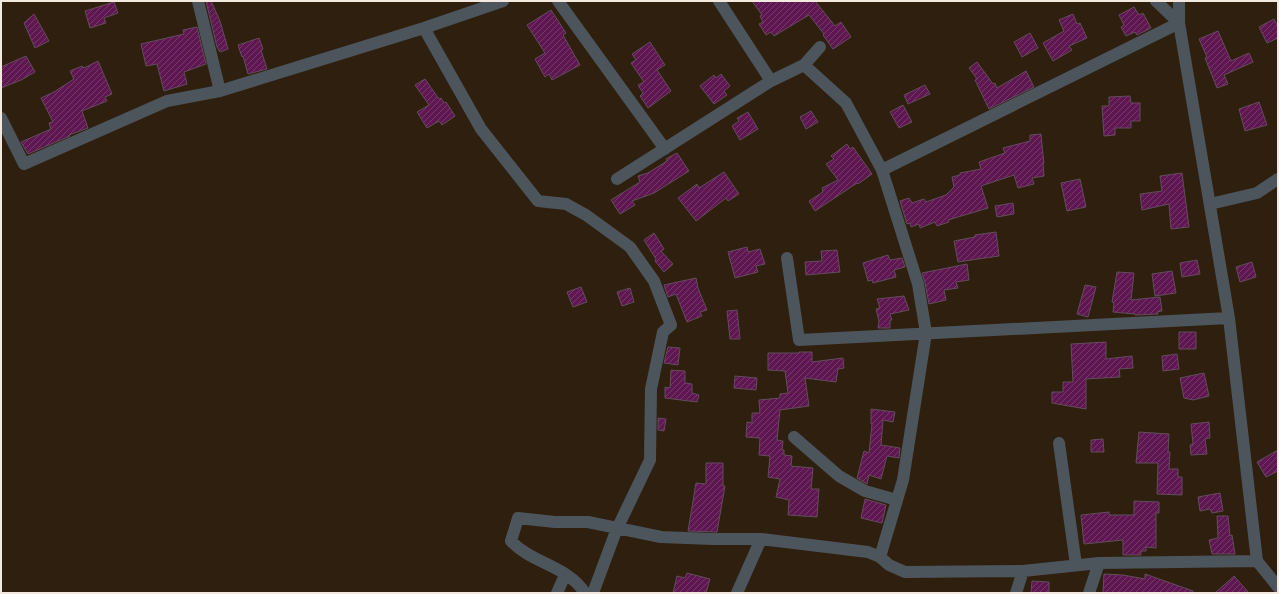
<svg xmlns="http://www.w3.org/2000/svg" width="1279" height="594" font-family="Quicksand,sans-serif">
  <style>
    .building { fill: url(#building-hatch); stroke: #624d5c }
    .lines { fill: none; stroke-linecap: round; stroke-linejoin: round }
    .minor { stroke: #4c555c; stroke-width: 12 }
  </style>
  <defs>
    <pattern id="building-hatch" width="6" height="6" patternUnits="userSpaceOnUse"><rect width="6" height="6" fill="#5e1750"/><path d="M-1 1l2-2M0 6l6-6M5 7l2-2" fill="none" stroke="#763969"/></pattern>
  </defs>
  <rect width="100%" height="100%" fill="#2f1f0e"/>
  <path class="building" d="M 206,1 L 211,1 L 220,21 L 228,49 L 220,52 L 217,47 Z
    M 752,1 L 815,1 L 835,26 L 841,22 L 851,37 L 833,49 L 823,35 L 824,34 L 809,15 L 774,36 L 771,32 L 766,35 L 759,24 L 763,22 L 760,16 L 762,15 Z
    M 114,2 L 118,13 L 104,18 L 106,23 L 90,28 L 85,11 Z
    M 1134,7 L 1139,15 L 1143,13 L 1151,28 L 1137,35 L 1135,32 L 1126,36 L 1121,27 L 1124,25 L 1119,15 Z
    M 551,10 L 566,33 L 563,35 L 580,65 L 552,80 L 549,74 L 545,77 L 535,59 L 545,53 L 527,25 Z
    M 34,14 L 49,41 L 35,48 L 24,23 Z
    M 1073,14 L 1077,24 L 1080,23 L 1087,38 L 1069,46 L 1072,50 L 1053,61 L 1043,43 L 1064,31 L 1059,20 Z
    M 1274,19 L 1278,27 L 1278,38 L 1267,43 L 1259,27 Z
    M 197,27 L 206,64 L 184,72 L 187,84 L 164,91 L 157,64 L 146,66 L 141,44 L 184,34 L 183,30 Z
    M 1218,31 L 1231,61 L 1249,53 L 1253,62 L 1224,75 L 1228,84 L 1217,88 L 1205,58 L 1207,57 L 1199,39 Z
    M 1030,33 L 1038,48 L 1022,57 L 1014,42 Z
    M 259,38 L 263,49 L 261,50 L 267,69 L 248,74 L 243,56 L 242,57 L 238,45 Z
    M 650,42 L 665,65 L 657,70 L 671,91 L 648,108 L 640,96 L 643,93 L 638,85 L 644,82 L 631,63 L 636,60 L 632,54 Z
    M 26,56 L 35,72 L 21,80 L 1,88 L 1,67 Z
    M 98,61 L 112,94 L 105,97 L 107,101 L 82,111 L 88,128 L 69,135 L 70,136 L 28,154 L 21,142 L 51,129 L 49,123 L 53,122 L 41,98 L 54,92 L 74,79 L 70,71 L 82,66 L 84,68 Z
    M 977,62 L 993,84 L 995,83 L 997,88 L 1026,71 L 1034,87 L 989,109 L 975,80 L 977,79 L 969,68 Z
    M 721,74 L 730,86 L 724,91 L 727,95 L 714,104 L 700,86 L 714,75 L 716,78 Z
    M 425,79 L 439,99 L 441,98 L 444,103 L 446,102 L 455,116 L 442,125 L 439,121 L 427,128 L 417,112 L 429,105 L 415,85 Z
    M 925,85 L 930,94 L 908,104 L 904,95 Z
    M 1130,96 L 1131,103 L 1140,103 L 1140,121 L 1131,121 L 1131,128 L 1115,128 L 1115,135 L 1104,136 L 1102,106 L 1109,106 L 1109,97 Z
    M 1259,102 L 1267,125 L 1245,131 L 1239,109 Z
    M 903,105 L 912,122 L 899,128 L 890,112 Z
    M 811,111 L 818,122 L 806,129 L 800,117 Z
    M 748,112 L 758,129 L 740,140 L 732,126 L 739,121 L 737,118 Z
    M 1041,134 L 1043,155 L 1044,163 L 1043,164 L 1044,176 L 1032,178 L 1034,184 L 1018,188 L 1014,175 L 981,186 L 988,208 L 948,220 L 949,222 L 937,226 L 935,222 L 920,228 L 919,224 L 911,227 L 910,223 L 907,224 L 900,201 L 909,198 L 912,203 L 924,199 L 926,202 L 946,195 L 954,187 L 952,177 L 960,175 L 960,173 L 981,169 L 979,162 L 1005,153 L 1003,148 L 1030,141 L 1030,135 Z
    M 847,144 L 850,149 L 853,147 L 872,174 L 858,184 L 857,183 L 815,211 L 809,201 L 823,192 L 822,188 L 838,180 L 826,164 L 834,159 L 831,156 Z
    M 677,153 L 689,171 L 654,193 L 632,201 L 635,205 L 620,214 L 611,200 L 640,182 L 638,176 L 648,173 L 667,161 L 666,159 Z
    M 724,172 L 739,194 L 728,201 L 726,198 L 696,221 L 678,198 L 697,184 L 699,188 Z
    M 1182,173 L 1189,227 L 1171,229 L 1169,204 L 1142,210 L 1140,194 L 1162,191 L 1160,176 Z
    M 1080,179 L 1086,207 L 1067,211 L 1061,183 Z
    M 1013,203 L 1014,214 L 997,217 L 995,206 Z
    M 996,232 L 999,256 L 971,260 L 958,262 L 954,241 L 975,237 L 975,235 Z
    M 654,233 L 664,249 L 661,251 L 673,264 L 664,272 L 655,261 L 656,259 L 644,240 Z
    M 747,247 L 748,252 L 760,249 L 765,264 L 756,266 L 758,272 L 735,278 L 728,252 Z
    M 837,250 L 840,272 L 806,275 L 805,262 L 822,261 L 821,251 Z
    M 888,255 L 890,260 L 902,258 L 905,267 L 894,270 L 896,277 L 873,283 L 872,280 L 868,281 L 863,263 Z
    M 1197,260 L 1200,274 L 1182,277 L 1180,263 Z
    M 1252,262 L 1256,277 L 1240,282 L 1236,267 Z
    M 967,264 L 969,280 L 956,282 L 958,288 L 944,290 L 946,300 L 929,304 L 925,283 L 922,273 Z
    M 1172,271 L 1176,293 L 1155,296 L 1152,274 Z
    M 1117,272 L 1134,273 L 1131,300 L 1160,297 L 1162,311 L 1157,312 L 1158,314 L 1135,315 L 1135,314 L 1113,312 L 1114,303 L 1112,302 Z
    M 696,278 L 698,288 L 707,310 L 700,312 L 702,316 L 687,322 L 676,294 L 668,297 L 664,285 Z
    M 1085,285 L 1096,287 L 1088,317 L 1077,314 Z
    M 581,287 L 587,302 L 573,307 L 567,292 Z
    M 630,288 L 634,302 L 622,306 L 617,292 Z
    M 904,296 L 909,310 L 890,314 L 892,320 L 890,320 L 890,328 L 878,328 L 879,321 L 876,309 L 880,308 L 877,299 Z
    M 737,310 L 740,339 L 730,339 L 727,311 Z
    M 1179,332 L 1196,332 L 1196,349 L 1179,349 Z
    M 1106,342 L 1106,359 L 1132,356 L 1133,368 L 1119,369 L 1120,377 L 1086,379 L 1086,409 L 1052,403 L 1052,392 L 1063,392 L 1063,382 L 1073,382 L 1071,344 Z
    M 668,347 L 680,348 L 678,365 L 664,363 Z
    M 799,352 L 812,352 L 812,362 L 843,358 L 844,368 L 838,369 L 836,382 L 805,378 L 809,406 L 780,410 L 777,440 L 783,441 L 782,450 L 784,450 L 784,455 L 792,456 L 791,466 L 813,468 L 811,489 L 819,489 L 817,517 L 788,515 L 789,500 L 776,497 L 780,479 L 768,477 L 770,456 L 759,455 L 760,438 L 746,437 L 747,422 L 752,423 L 752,413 L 760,413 L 759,400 L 780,398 L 780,394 L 788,393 L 785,371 L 768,370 L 768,353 L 799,353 Z
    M 1177,354 L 1179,369 L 1163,371 L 1162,356 Z
    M 671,370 L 685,371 L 685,383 L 692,384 L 692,393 L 699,395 L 697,402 L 665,398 L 665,387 L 670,388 Z
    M 1204,373 L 1209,396 L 1193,400 L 1184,398 L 1180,378 Z
    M 735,376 L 757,378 L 756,390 L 734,388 Z
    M 871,409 L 895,412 L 893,422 L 883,420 L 881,445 L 900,448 L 899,458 L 887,456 L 881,479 L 869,475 L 867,484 L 857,478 L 864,451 L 869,453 L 872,424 L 871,424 Z
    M 658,418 L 666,419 L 664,431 L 658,430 Z
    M 1209,422 L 1210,438 L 1205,439 L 1207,454 L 1191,455 L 1190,445 L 1193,444 L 1191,424 Z
    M 1139,432 L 1169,434 L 1168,452 L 1170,452 L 1169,469 L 1178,469 L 1178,477 L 1182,477 L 1182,495 L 1157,494 L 1158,463 L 1136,463 Z
    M 1103,439 L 1104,452 L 1091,452 L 1091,440 Z
    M 1278,450 L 1278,471 L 1266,477 L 1257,462 Z
    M 706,463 L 723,463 L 723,486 L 725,486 L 717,532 L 688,531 L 696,483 L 706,484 Z
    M 1220,493 L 1223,511 L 1212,513 L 1210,509 L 1200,511 L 1198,497 Z
    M 865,499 L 886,505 L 882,523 L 861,518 Z
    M 1134,501 L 1159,502 L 1159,513 L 1156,513 L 1156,548 L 1146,547 L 1146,551 L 1141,551 L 1141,555 L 1123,555 L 1123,540 L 1084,544 L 1081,515 L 1109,512 L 1109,515 L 1134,515 Z
    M 1217,516 L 1228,516 L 1230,536 L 1232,535 L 1235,554 L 1212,554 L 1209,540 L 1218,538 Z
    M 687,573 L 710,579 L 706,593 L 673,593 L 677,576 L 685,578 Z
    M 1104,574 L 1123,575 L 1145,579 L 1145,574 L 1193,591 L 1193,593 L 1103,593 Z
    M 1234,576 L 1249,593 L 1215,593 Z
    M 1032,581 L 1049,582 L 1049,593 L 1031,593 Z"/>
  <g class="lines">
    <path class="minor" d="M 198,1 L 220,91
      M 558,1 L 665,149
      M 719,1 L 771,81
      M 1156,1 L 1179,23 L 1229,318 L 1257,561 L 1278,587
      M 424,28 L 481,129 L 538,201 L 566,204 L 586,215 L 630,247 L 654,281 L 671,325 L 663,332 L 651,389 L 650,460 L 616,531 L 593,593
      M 804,65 L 846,103 L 882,170 L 918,284 L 926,333 L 903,480 L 880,557
      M 1,118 L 24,164 L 167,101 L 220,91 L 424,28 L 503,1
      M 882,170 L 1179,23 L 1179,1
      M 617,179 L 771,81 L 804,65 L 820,47
      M 1210,204 L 1257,193 L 1278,179
      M 787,258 L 799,340 L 1229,318
      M 794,437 L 839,476 L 865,491 L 897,500
      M 1059,443 L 1076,565
      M 557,593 L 565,575
      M 585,593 C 568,566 531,563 511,541 L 518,518 L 555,522 L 588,522 L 661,537 L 712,539 L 761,539 L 868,552 L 880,557 L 889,565 L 905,572 L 1023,571 L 1099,563 L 1257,561
      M 737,593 L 761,539
      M 1016,593 L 1023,571
      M 1089,593 L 1099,563"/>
  </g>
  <rect width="1279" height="594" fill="none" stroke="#f4e9de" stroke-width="4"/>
</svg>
